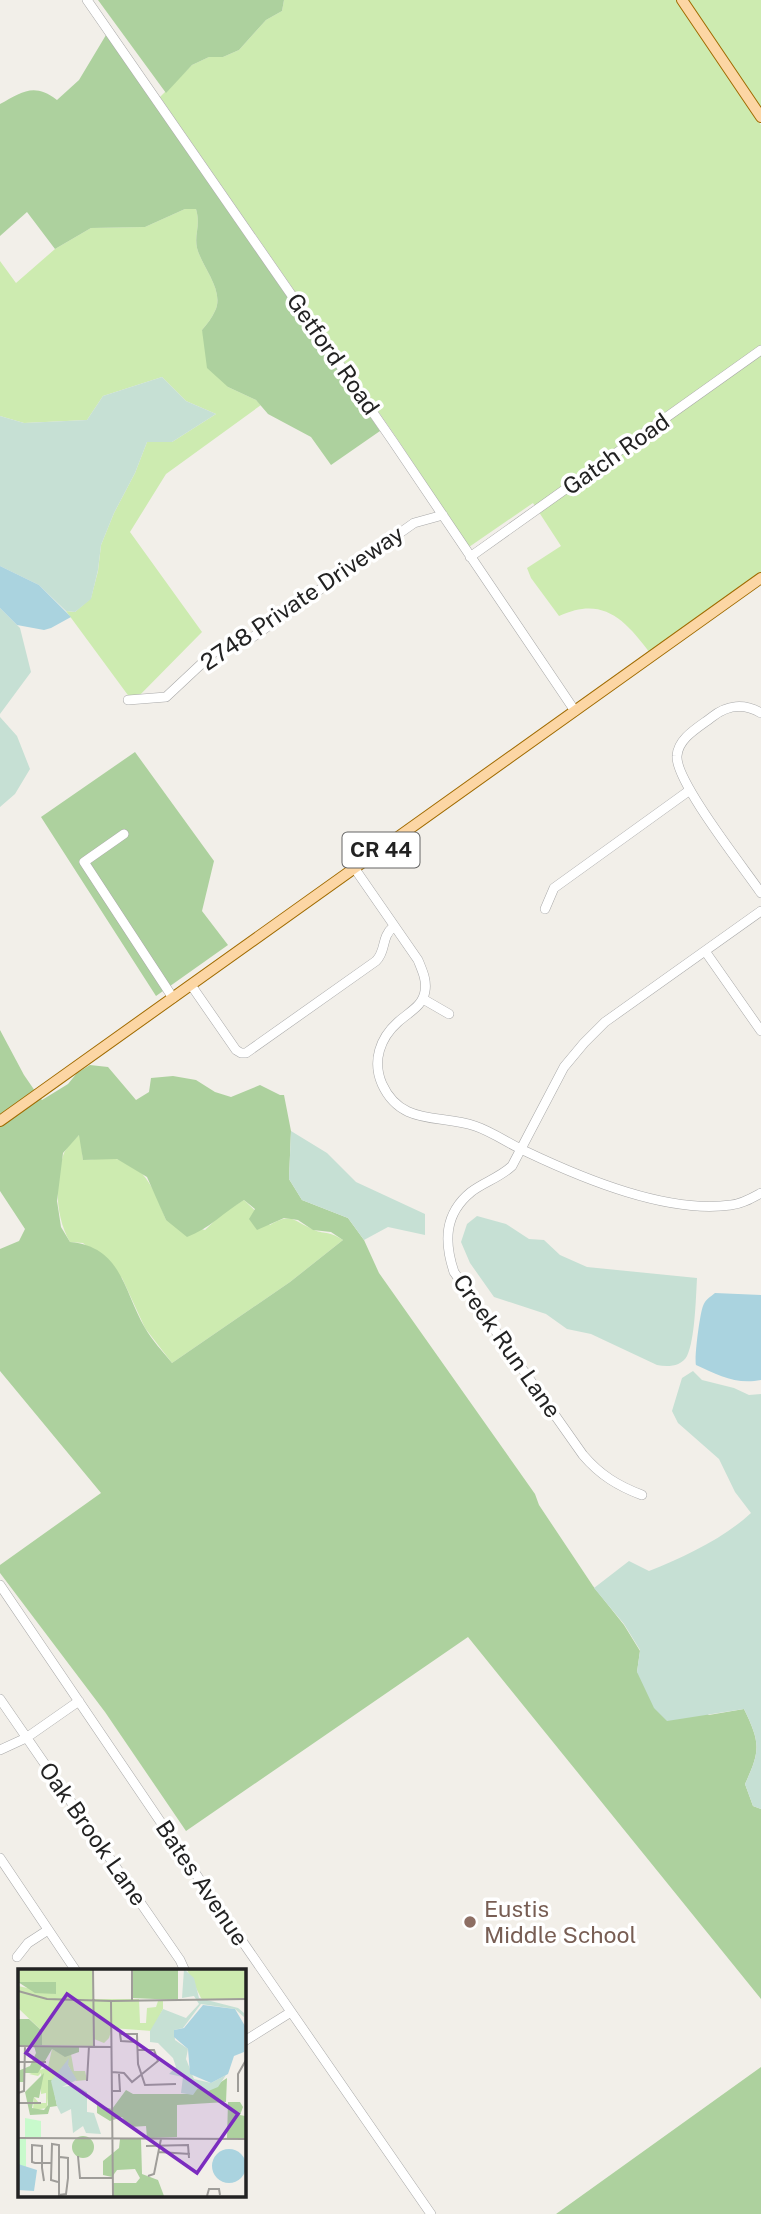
<svg xmlns="http://www.w3.org/2000/svg" width="761" height="2214" font-family="'Public Sans',sans-serif">
  <style>
    .grass { fill: #cdebb0 }
    .forest { fill: #add19e; fill-rule: evenodd }
    .wetland { fill: #c6e0d4 }
    .water { fill: #aad3df }
    .lines { fill: none; stroke-linecap: round; stroke-linejoin: round }
    .minor-casing { stroke: #a9a9a9; stroke-width: 10 }
    .major-casing { stroke: #a06b00; stroke-width: 12 }
    .minor { stroke: #fff; stroke-width: 9 }
    .major { stroke: #fcd6a4; stroke-width: 10 }
    .education-dot { fill: #8d6e63; stroke: #fff; stroke-width: 2.5 }
    .labels { text-anchor: middle; stroke-width: 7; stroke-linejoin: round; paint-order: stroke }
    .shield { fill: #fff; stroke: #646464; stroke-width: 2 }
    .shield-label { font-size: 21px; font-weight: bold; fill: #222 }
    .street-label { font-size: 23px; fill: #222; stroke: #fff }
    .education-label { font-size: 23px; fill: #785e54; stroke: #fff; text-anchor: start }
    .inset-road { fill: none; stroke: #9f9d99; stroke-width: 2 }
    .view { fill: #7b2cbf; fill-opacity: 0.15; stroke: #7b2cbf; stroke-width: 3.5 }
    .inset-edge { fill: none; stroke: #222; stroke-width: 3.5 }
  </style>
  <rect width="100%" height="100%" fill="#f2efe9"/>
  <path class="grass" d="M 284,0 L 676,0 L 761,125 L 761,573 L 650,653 C 624,618 602,596 559,616 L 531,578 L 527,568 L 561,546 L 533,503 L 469,547 L 396,437 L 160,97 L 192,65 L 209,57 L 223,57 L 239,50 L 266,20 L 282,11 Z
    M 687,0 L 761,0 L 761,108 Z
    M 185,209 L 196,209 C 201,226 194,234 197,248 C 202,267 225,291 215,311 C 212,318 207,324 202,330 L 228,387 L 256,400 L 261,405 L 166,474 L 130,532 L 202,632 L 133,702 L 66,611 L 75,612 L 91,598 L 98,571 L 101,545 L 114,513 L 135,473 L 147,442 L 172,442 L 216,414 L 186,401 L 162,377 L 103,396 L 87,420 L 24,423 L 0,416 L 0,261 L 16,283 L 55,249 L 91,228 L 145,227 Z
    M 80,1134 L 83,1160 C 93,1160 106,1157 116,1159 C 145,1163 157,1196 166,1220 L 205,1230 L 225,1211 L 244,1200 L 270,1225 C 291,1213 292,1220 312,1229 C 324,1235 328,1230 343,1240 L 290,1282 L 172,1363 L 145,1328 L 122,1278 L 83,1243 L 70,1242 C 56,1218 54,1183 63,1156 C 65,1148 74,1140 80,1134 Z"/>
  <path class="forest" d="M 98,0 L 284,0 L 282,11 L 266,20 L 239,50 L 223,57 L 209,57 L 192,65 L 166,93 Z
    M 106,35 L 380,431 L 331,465 L 311,437 L 268,414 L 256,400 L 228,387 L 207,368 L 202,330 C 207,324 212,318 215,311 C 225,291 202,267 197,248 C 194,234 201,226 196,209 L 185,209 L 145,227 L 91,228 L 55,249 L 27,212 L 0,236 L 0,104 C 22,92 34,82 57,100 L 79,80 Z
    M 135,752 L 214,861 L 202,911 L 228,945 L 156,996 L 41,817 Z
    M 0,1030 L 24,1075 L 35,1091 L 0,1116 Z
    M 90,1065 L 108,1067 L 136,1100 L 149,1092 L 151,1078 L 173,1076 L 196,1080 L 215,1092 L 231,1097 L 260,1085 L 280,1095 L 284,1095 L 291,1131 L 289,1179 L 302,1200 L 348,1218 L 364,1240 L 379,1273 L 535,1494 L 539,1505 L 593,1586 L 624,1625 L 640,1651 L 637,1672 L 709,1715 L 744,1709 C 760,1742 761,1750 745,1784 L 753,1806 L 761,1809 L 761,1999 L 468,1637 L 186,1831 L 105,1712 L 0,1573 L 0,1565 L 101,1493 L 0,1371 L 0,1249 L 19,1241 L 25,1229 L 0,1191 L 0,1126 L 40,1098 L 42,1100 L 68,1084 L 77,1073 ZM 79,1135 L 83,1160 L 117,1159 L 147,1177 L 166,1220 L 187,1237 C 209,1229 224,1212 244,1200 L 255,1209 L 249,1219 L 257,1230 L 284,1218 L 298,1220 L 313,1230 L 331,1232 L 343,1240 L 290,1282 L 172,1363 C 163,1352 152,1340 145,1328 C 123,1290 122,1247 70,1242 L 61,1227 L 57,1201 L 63,1153 Z
    M 761,2067 L 761,2214 L 556,2214 Z"/>
  <path class="wetland" d="M 162,377 L 186,401 L 216,414 L 172,442 L 147,442 L 135,473 L 114,513 L 101,545 L 98,570 L 91,599 L 75,612 L 66,611 L 39,585 L 0,566 L 0,416 L 24,423 L 87,420 L 103,396 Z
    M 0,608 L 20,628 L 31,672 L 0,714 Z
    M 0,717 L 17,736 L 30,769 L 15,794 L 0,807 Z
    M 291,1131 L 327,1153 L 356,1182 L 425,1214 L 425,1235 L 388,1227 L 364,1240 L 348,1218 L 302,1200 L 289,1179 Z
    M 477,1216 L 506,1224 L 529,1239 L 544,1240 L 560,1255 L 587,1267 L 697,1278 C 696,1296 695,1340 687,1356 C 681,1367 667,1367 657,1365 L 591,1334 L 567,1329 L 546,1314 L 494,1297 L 470,1263 L 461,1242 L 467,1224 Z
    M 693,1371 L 702,1380 L 734,1388 L 749,1395 L 761,1394 L 761,1809 L 753,1806 L 745,1784 C 761,1750 760,1742 744,1709 L 667,1721 L 654,1708 L 637,1672 L 640,1650 L 624,1624 L 594,1588 L 629,1561 L 649,1571 C 684,1557 723,1539 751,1513 L 735,1492 L 719,1459 L 678,1423 L 672,1411 L 682,1378 Z"/>
  <path class="water" d="M 0,566 L 39,585 L 71,617 L 51,628 L 44,630 L 17,625 L 0,608 Z
    M 715,1293 L 761,1295 L 761,1380 C 736,1385 718,1375 696,1365 C 694,1358 700,1313 703,1306 C 705,1300 710,1297 715,1293 Z"/>
  <g class="lines">
    <defs>
      <path id="minor" d="M 87,0 L 392,440 L 575,711
        M 470,557 L 761,350
        M 128,700 L 166,697 L 213,653 L 229,645 L 250,639 L 414,523 L 443,515
        M 761,713 C 744,703 727,705 712,717 C 699,727 678,738 677,756 C 675,781 744,868 761,893
        M 124,834 L 84,862 L 173,998
        M 355,869 L 418,960 C 422,970 427,980 425,991 C 423,1006 409,1012 398,1022 C 380,1038 372,1061 382,1084 C 401,1126 439,1114 475,1126 C 493,1132 509,1144 527,1152 C 584,1179 668,1214 731,1205 C 742,1204 752,1198 761,1193
        M 545,909 L 554,888 L 690,790
        M 705,951 L 761,1031
        M 191,985 L 236,1050 L 241,1053 L 246,1053 L 376,961 C 387,950 380,938 394,926
        M 423,999 L 449,1014
        M 642,1495 C 618,1486 600,1475 583,1455 L 454,1272 C 444,1242 444,1214 471,1192 C 484,1182 499,1178 512,1166 L 564,1067 L 584,1043 L 605,1022 L 761,911
        M 0,1585 L 204,1886 L 431,2214
        M 0,1699 L 180,1960 L 185,1971
        M 0,1750 L 26,1738 L 79,1701
        M 0,1858 L 76,1971
        M 17,1957 L 28,1943 L 48,1930
        M 243,2042 L 291,2012"/>
      <path id="major" d="M 682,0 L 761,117
        M 0,1121 L 761,578"/>
    </defs>
    <use href="#minor" class="minor-casing"/>
    <use href="#major" class="major-casing"/>
    <use href="#minor" class="minor"/>
    <use href="#major" class="major"/>
  </g>
  <circle class="education-dot" cx="470" cy="1922" r="7"/>
  <g class="labels">
    <rect class="shield" x="342.5" y="832.5" width="77" height="35" rx="5"/>
    <g class="shield-label">
      <text x="381" y="857">CR 44</text>
    </g>
    <g class="street-label">
      <text transform="translate(333 354) rotate(55)" y="8">Getford Road</text>
      <text transform="translate(616 454) rotate(-35)" y="8">Gatch Road</text>
      <text transform="translate(302 598) rotate(-34)" y="8">2748 Private Driveway</text>
      <text transform="translate(507 1346) rotate(55)" y="8">Creek Run Lane</text>
      <text transform="translate(93 1834) rotate(55)" y="8">Oak Brook Lane</text>
      <text transform="translate(202 1883) rotate(56)" y="8">Bates Avenue</text>
    </g>
    <g class="education-label">
      <text x="484" y="1917">Eustis<tspan x="484" dy="26">Middle School</tspan></text>
    </g>
  </g>
  <g transform="translate(18 1969)">
    <rect width="228" height="228" fill="#f2efe9"/>
    <path d="M 0,0 L 75,0 L 75,30 L 121,30 L 122,54 L 128,54 L 129,39 L 138,38 L 140,32 L 145,32 L 145,40 L 134,62 L 94,59 L 91,69 L 86,74 L 76,70 L 75,77 L 24,76 L 24,62 L 0,39 L 0,17 L 38,25 L 38,13 L 0,13 ZM 227,0 L 227,30 L 184,31 L 169,1 ZM 34,80 L 47,87 L 53,85 L 56,102 L 67,102 L 69,111 L 58,112 L 50,96 L 31,119 L 29,139 L 15,141 L 16,128 L 21,134 L 28,134 L 28,124 L 23,125 L 23,104 L 20,107 L 11,105 L 30,98 Z" fill="#cdebb0"/>
    <path d="M 160,0 L 160,31 L 114,29 L 113,1 ZM 0,13 L 38,13 L 38,25 L 17,24 ZM 0,50 L 11,50 L 24,62 L 24,76 L 0,76 ZM 16,77 L 61,78 L 61,83 L 47,88 L 34,80 L 20,104 L 6,104 L 6,113 L 0,113 L 0,102 L 12,97 L 18,84 ZM 26,104 L 21,129 L 16,128 L 14,139 L 26,141 L 30,136 L 30,111 L 34,111 L 39,137 L 32,138 L 30,145 L 12,146 L 7,123 ZM 209,109 L 208,133 L 159,136 L 159,168 L 129,169 L 128,157 L 112,158 L 104,148 L 92,152 L 79,144 L 79,136 L 94,140 L 108,121 L 115,125 L 171,125 L 180,119 L 188,123 ZM 210,133 L 222,133 L 225,138 L 222,146 L 227,147 L 227,169 L 209,169 ZM54 178a11 11 0 1 1 22 0a11 11 0 1 1-22 0ZM 102,170 L 123,170 L 124,205 L 140,211 L 146,227 L 95,227 L 95,214 L 118,214 L 122,209 L 117,200 L 99,201 L 94,208 L 85,206 L 85,192 L 101,179 Z" fill="#add19e"/>
    <path d="M 166,0 L 176,9 L 181,29 L 220,39 L 226,44 L 226,48 L 217,40 L 183,35 L 165,59 L 156,61 L 157,71 L 170,80 L 168,90 L 176,110 L 193,114 L 208,106 L 200,118 L 188,123 L 180,119 L 175,126 L 163,124 L 165,108 L 151,105 L 158,98 L 155,89 L 140,74 L 132,73 L 132,62 L 145,40 L 168,49 L 181,35 L 176,27 L 164,29 ZM 51,89 L 50,96 L 59,111 L 44,118 L 57,116 L 69,123 L 69,143 L 76,144 L 83,165 L 68,164 L 65,157 L 55,164 L 53,140 L 43,145 L 39,137 L 33,112 Z" fill="#c6e0d4"/>
    <path d="M 7,149 L 23,152 L 23,168 L 8,168 L 8,214 L 0,214 L 0,169 L 7,169 Z" fill="#c8facc"/>
    <path d="M 185,36 L 217,40 L 227,57 L 226,83 L 216,87 L 210,105 L 193,114 L 172,105 L 170,80 L 156,68 L 156,61 L 166,59 ZM194 197a17 17 0 1 1 34 0a17 17 0 1 1-34 0ZM 0,195 L 19,201 L 16,222 L 0,221 Z" fill="#aad3df"/>
    <path class="inset-road" d="M 75,0 L 76,77M 114,0 L 114,31M 0,22 L 29,30 L 93,32 L 95,227M 93,32 L 228,30M 119,73 L 103,72 L 102,65 L 119,65 L 119,66 L 120,95 L 127,116 L 158,115M 0,77 L 94,78M 0,93 L 28,93M 94,103 L 106,104 L 114,113 L 140,92 L 136,81 L 119,81M 69,112 L 71,77M 94,122 L 102,122 L 101,105M 220,123 L 220,105 L 228,91M 0,124 L 6,122 L 7,77M 0,134 L 23,134M 0,169 L 228,170M 128,177 L 170,176 L 171,189M 141,183 L 172,185M 60,187 L 62,209 L 95,209M 130,207 L 136,205 L 143,170M 26,212 L 24,199 L 24,177 L 14,176 L 14,193 L 17,194 L 33,194M 40,213 L 33,211 L 34,175 L 41,176 L 41,227M 41,226 L 48,225 L 50,209 L 50,189 L 42,188M 189,227 L 191,220 L 201,220 L 202,226"/>
    <path class="view" d="M 49,25 L 220,145 L 179,204 L 8,84 Z"/>
    <rect width="228" height="228" class="inset-edge"/>
  </g>
</svg>
